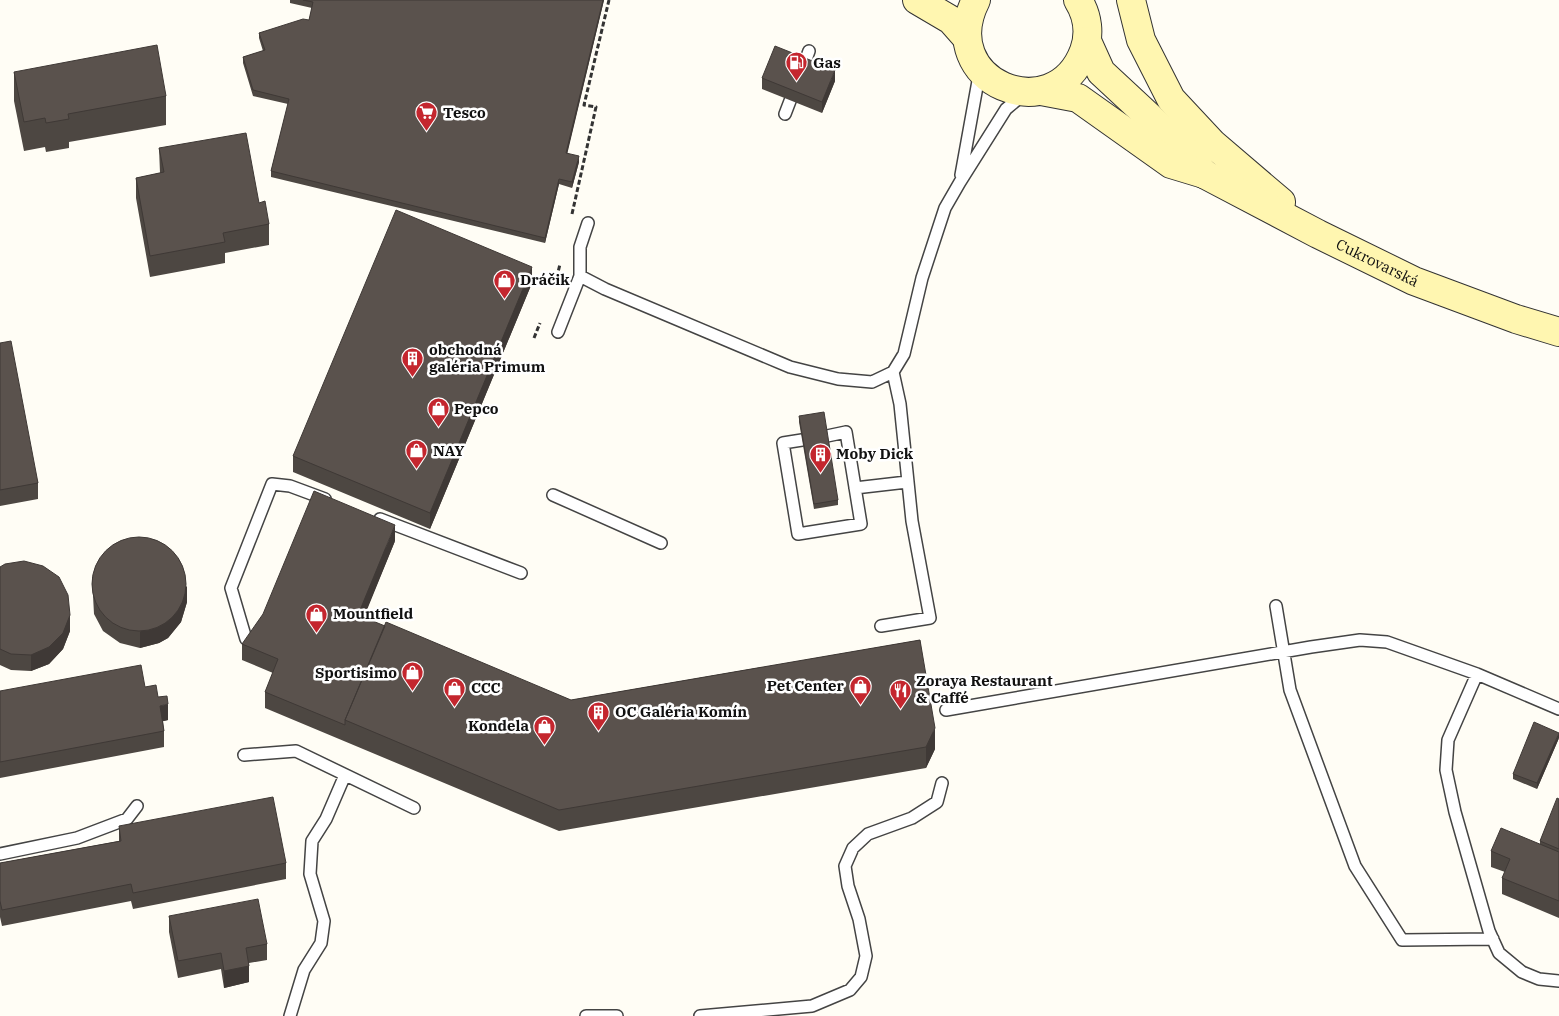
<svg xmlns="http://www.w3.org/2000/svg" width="1559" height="1016" font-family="'IBM Plex Serif',serif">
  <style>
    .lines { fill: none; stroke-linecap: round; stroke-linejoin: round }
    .lane-casing { stroke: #444; stroke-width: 14 }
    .secondary-casing { stroke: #333; stroke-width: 30 }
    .path { stroke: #333; stroke-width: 3; stroke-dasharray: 5 2.5; stroke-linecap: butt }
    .lane { stroke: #fff; stroke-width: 11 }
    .secondary { stroke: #fff6b0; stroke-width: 28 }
    .wall { fill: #4d4742 }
    .shaded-wall { fill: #3f3936 }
    .building { fill: #5a524d; stroke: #3f3936 }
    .labels { text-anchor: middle; stroke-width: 5; stroke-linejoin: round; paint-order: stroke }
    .poi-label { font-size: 15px; font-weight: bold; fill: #111; stroke: #fff; text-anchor: start }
    .street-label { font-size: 15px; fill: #111; stroke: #fff }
  </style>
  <rect width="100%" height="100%" fill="#fffdf5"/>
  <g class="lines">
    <defs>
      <path id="lane" d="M 801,73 L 809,51
        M 785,114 L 795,88
        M 961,175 L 980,70
        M 580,276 L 605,289 L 790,367 L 838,379 L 872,382 L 893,372 L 904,354 L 922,278 L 945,208 L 960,182 L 1006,109 L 1024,94
        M 558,332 L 580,276 L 580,247 L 588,223
        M 802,440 L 783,443 L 798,534 L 861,524 L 846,432 L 827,436
        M 855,488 L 907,482
        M 553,495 L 661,543
        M 380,519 L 521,573
        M 1276,606 L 1290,690 L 1355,866 L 1402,940 L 1493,939
        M 881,626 L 930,618 L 912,521 L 900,404 L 893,372
        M 246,639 L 231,588 L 272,484 L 290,486 L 325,499
        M 1477,674 L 1448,740 L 1446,770 L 1455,812 L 1489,931 L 1499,953 L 1522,972 L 1539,979 L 1559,981
        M 946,710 L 1311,647 L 1360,640 L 1387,642 L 1477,674 L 1559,709
        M 244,755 L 296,751 L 414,808
        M 0,854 L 77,838 L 127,819 L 137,806
        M 290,1016 L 304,970 L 321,943 L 324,921 L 310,874 L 312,841 L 326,819 L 345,775
        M 586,1016 L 617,1016
        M 700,1016 L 812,1006 L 850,990 L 861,977 L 866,956 L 859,919 L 848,886 L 845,866 L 853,848 L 868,834 L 912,818 L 937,802 L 942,783"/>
      <g id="secondary">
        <path d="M 917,0 L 951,20 L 966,37"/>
        <path d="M 976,0 C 934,82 1054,131 1084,51 C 1090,34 1088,16 1078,0"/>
        <path d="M 1131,0 L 1141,40 L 1171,99 L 1213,144 L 1281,202"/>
        <path d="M 1087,41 L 1101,72 L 1186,151 L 1204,174"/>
        <path id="s1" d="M 1041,91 L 1078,98 L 1171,164 L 1204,174 L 1318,234 L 1414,281 L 1516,319 L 1559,332"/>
      </g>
    </defs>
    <use href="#lane" class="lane-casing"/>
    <use href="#secondary" class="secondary-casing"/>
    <path class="path" d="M 572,214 L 596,107 L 584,105 L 609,0
      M 555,285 L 560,264
      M 534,338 L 540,323"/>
    <use href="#lane" class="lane"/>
    <use href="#secondary" class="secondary"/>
  </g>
  <path class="wall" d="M 290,0 L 604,0 L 567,153 L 579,162 L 572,188 L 559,184 L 545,243 L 271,177 L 271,171 L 288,104 L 253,96 L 243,63 L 243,57 L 263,51 L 259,38 L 259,33 L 309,20 L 312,8 L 290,3 Z
    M 14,72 L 166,96 L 166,125 L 69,142 L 69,148 L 46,152 L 45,147 L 24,151 L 14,101 Z
    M 762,78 L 835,81 L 822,113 L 762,89 Z
    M 159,148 L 259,203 L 269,224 L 269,245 L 225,253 L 225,263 L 150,277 L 136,198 L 136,178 L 160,173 Z
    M 532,283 L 430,529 L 293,472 L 293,456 Z
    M 0,343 L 38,483 L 38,499 L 0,506 Z
    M 799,416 L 838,500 L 838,505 L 814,509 L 799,422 Z
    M 395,541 L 363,618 L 571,700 L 920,640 L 935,749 L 926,768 L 559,831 L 265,708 L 265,692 L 273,673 L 242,660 L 242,644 Z
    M 0,567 L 70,631 L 63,649 L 49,664 L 31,671 L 11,670 L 0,665 Z
    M 92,577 L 187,602 L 181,622 L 168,638 L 159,643 L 140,648 L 120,643 L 103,631 L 94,614 Z
    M 145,687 L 158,697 L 168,720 L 163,721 L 164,731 L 164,747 L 0,778 L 0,691 Z
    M 1559,738 L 1537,789 L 1513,779 L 1513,774 Z
    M 1559,799 L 1559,918 L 1502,894 L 1502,878 L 1505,872 L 1491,867 L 1491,851 L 1540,844 L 1540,841 Z
    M 119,826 L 286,863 L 286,879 L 133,909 L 131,901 L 2,926 L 0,917 L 0,863 L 119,841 Z
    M 169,916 L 267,944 L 267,960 L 249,963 L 249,982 L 224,988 L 221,969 L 178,978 L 169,932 Z"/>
  <path class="shaded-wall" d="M 603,0 L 604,0 L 566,159 L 566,153 Z
    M 835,70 L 835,81 L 822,113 L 822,102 Z
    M 579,156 L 579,162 L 572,188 L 572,182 Z
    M 559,179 L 559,184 L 545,243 L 545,238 Z
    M 532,267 L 532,283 L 430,529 L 430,513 Z
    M 395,525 L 395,541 L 358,632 L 358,615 Z
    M 187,586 L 187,602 L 181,622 L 168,638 L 159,643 L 140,648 L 140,632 Z
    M 70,615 L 70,631 L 63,649 L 49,664 L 31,671 L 31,655 Z
    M 168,704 L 168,720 L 160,722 L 160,706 Z
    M 935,728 L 935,749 L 926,768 L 926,747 Z
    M 1559,733 L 1559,738 L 1537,789 L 1537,783 Z
    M 249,966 L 249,982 L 224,988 L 224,971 Z"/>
  <path class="building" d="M 303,0 L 603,0 L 566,153 L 579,156 L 572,182 L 559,179 L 545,238 L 271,171 L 289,99 L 253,90 L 243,57 L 265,50 L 259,33 L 303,19 L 309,20 L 313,2 Z
    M 157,45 L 166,96 L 68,114 L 69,119 L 46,123 L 45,118 L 24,122 L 14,72 Z
    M 775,46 L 835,70 L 822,102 L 762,78 Z
    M 246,133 L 259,203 L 265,201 L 269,224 L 223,233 L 225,242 L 150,256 L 136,178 L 164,172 L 159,148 Z
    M 396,210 L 532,267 L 430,513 L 293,456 Z
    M 11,341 L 38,483 L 0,490 L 0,343 Z
    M 824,412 L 838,500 L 814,504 L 799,416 Z
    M 314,491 L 395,525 L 358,615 L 385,626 L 345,720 L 345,725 L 265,692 L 278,659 L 242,644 L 263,614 Z
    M92 584a47 47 0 1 1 94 0a47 47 0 1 1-94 0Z
    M 24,561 L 43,566 L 59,577 L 68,595 L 70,615 L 63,633 L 49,647 L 31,655 L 11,654 L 0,649 L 0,567 L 5,564 Z
    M 386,622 L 571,700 L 920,640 L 935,728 L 926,747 L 559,810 L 345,720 Z
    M 141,665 L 145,687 L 156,685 L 158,697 L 167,696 L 168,704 L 160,706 L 164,731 L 0,762 L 0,691 Z
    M 1534,722 L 1559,733 L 1537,783 L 1513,774 Z
    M 273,797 L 286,863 L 133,893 L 131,884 L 2,910 L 0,901 L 0,863 L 121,841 L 119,826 Z
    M 1557,798 L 1559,799 L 1559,849 L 1540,841 Z
    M 1501,828 L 1559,852 L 1559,901 L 1502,878 L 1510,859 L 1491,851 Z
    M 258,899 L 267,944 L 246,948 L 249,966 L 224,971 L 221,953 L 178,961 L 169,916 Z"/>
  <defs>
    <symbol id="fuel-pin" viewBox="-11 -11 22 30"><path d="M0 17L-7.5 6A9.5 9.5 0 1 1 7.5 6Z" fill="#c4262e" stroke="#fff"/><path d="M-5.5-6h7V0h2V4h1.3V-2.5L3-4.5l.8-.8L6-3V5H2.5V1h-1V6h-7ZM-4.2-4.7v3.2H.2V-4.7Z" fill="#fff"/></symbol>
    <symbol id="supermarket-pin" viewBox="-11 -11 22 30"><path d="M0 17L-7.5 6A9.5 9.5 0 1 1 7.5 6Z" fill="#c4262e" stroke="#fff"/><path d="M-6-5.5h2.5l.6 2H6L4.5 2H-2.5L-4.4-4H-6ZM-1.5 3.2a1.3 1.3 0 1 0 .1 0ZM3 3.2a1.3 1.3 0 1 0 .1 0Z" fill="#fff"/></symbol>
    <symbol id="shop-pin" viewBox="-11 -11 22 30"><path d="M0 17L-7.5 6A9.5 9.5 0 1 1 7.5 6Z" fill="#c4262e" stroke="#fff"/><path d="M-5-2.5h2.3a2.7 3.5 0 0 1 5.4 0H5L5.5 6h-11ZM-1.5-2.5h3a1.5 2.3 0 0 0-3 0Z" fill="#fff"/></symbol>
    <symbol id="building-pin" viewBox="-11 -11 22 30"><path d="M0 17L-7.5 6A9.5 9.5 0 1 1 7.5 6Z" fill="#c4262e" stroke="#fff"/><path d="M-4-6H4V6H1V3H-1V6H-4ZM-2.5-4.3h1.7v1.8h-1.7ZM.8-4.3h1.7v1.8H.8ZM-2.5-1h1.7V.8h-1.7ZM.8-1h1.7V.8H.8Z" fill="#fff"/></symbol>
    <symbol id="restaurant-pin" viewBox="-11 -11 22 30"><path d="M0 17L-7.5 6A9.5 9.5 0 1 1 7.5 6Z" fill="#c4262e" stroke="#fff"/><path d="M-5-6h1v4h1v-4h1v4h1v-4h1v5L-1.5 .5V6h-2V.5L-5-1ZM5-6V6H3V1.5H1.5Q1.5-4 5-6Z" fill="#fff"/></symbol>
  </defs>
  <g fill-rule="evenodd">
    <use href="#fuel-pin" x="784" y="50" width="25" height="34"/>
    <use href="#supermarket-pin" x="414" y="100" width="25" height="34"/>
    <use href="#shop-pin" x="492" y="268" width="25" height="34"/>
    <use href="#building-pin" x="400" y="346" width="25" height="34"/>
    <use href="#shop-pin" x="426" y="396" width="25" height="34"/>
    <use href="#shop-pin" x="404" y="438" width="25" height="34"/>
    <use href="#building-pin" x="808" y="442" width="25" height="34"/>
    <use href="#shop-pin" x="304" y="602" width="25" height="34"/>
    <use href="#shop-pin" x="400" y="660" width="25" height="34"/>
    <use href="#shop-pin" x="848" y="674" width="25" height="34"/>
    <use href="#shop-pin" x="442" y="676" width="25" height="34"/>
    <use href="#restaurant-pin" x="888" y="678" width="25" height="34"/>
    <use href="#building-pin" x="586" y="700" width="25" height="34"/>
    <use href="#shop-pin" x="532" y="714" width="25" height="34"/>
  </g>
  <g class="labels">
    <g class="poi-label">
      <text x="813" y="68">Gas</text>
      <text x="443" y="118">Tesco</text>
      <text x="520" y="285">Dráčik</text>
      <text x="429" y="355">obchodná<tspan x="429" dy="17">galéria Primum</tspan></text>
      <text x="454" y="414">Pepco</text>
      <text x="433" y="456">NAY</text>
      <text x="836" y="459">Moby Dick</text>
      <text x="333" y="619">Mountfield</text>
      <text x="397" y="678" text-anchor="end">Sportisimo</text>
      <text x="916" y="686">Zoraya Restaurant<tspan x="916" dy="17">&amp; Caffé</tspan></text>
      <text x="844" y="691" text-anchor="end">Pet Center</text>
      <text x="471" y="693">CCC</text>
      <text x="615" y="717">OC Galéria Komín</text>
      <text x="529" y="731" text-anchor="end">Kondela</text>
    </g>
    <g class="street-label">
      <text dy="5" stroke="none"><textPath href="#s1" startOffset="381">Cukrovarská</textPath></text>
    </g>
  </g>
</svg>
